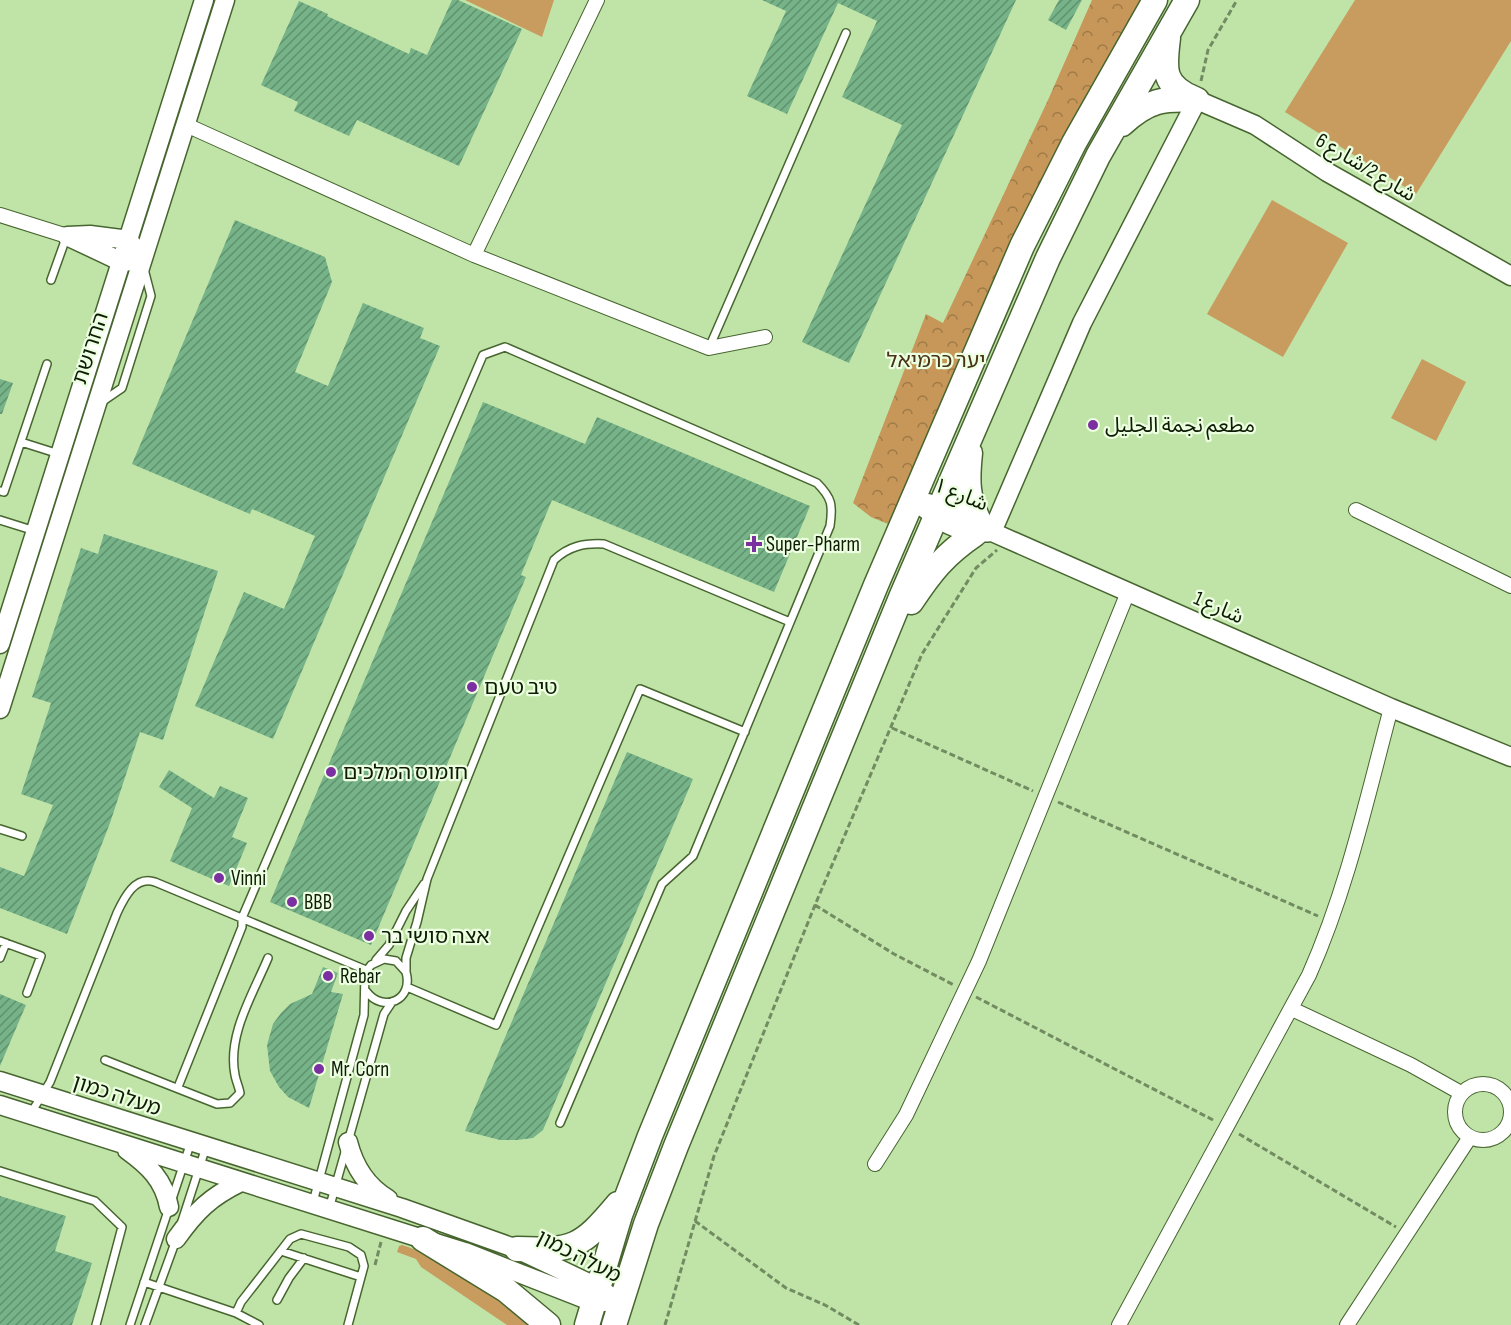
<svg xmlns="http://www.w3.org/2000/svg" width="1511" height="1325" font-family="'Sofia Sans Condensed','Noto Sans Arabic','Noto Sans Hebrew',sans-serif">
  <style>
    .green { fill: #c89b5f }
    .forest { fill: url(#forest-crowns) }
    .building { fill: url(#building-hatch) }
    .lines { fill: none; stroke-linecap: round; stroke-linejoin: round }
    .lane-casing { stroke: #47652f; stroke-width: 10 }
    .street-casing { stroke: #47652f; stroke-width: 16 }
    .secondary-casing { stroke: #47652f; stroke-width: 21 }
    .highway-casing { stroke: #47652f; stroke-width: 27 }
    .path { stroke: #728c61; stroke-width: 3; stroke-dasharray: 6 3; stroke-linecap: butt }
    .lane { stroke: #fff; stroke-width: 7 }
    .street { stroke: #fff; stroke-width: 14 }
    .secondary { stroke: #fff; stroke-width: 18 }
    .highway { stroke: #fff; stroke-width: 24 }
    .poi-dot { fill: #7c2fa0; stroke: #ecffe0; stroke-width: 2 }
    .labels { text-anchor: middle; stroke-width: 4.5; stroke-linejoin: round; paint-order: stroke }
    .street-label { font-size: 21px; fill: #0e1b05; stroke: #ecffe0 }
    .park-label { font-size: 21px; fill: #483317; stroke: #ecffe0 }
    .poi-label { font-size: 21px; fill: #0e1b05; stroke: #ecffe0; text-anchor: start }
  </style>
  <defs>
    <pattern id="forest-crowns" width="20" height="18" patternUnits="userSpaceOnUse" patternTransform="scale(1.5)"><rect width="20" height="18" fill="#c69758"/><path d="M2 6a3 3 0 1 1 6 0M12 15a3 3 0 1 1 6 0" fill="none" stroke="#9f7a47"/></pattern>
    <pattern id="building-hatch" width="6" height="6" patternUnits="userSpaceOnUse" patternTransform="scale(1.5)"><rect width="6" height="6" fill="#77b388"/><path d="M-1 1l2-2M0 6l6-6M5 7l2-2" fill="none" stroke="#60916d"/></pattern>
  </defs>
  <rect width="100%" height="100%" fill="#c0e4a8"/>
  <path class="green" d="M 465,0 L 554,0 L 542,37 Z
    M 1355,0 L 1511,0 L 1511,41 L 1416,194 L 1285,112 Z
    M 1272,200 L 1348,243 L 1283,357 L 1207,314 Z
    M 1422,359 L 1466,382 L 1436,441 L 1391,418 Z
    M 402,1245 C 452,1261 493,1295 535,1325 L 507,1325 L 421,1267 L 416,1259 L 397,1252 L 399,1246 Z"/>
  <path class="forest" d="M 1092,0 L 1146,0 L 893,526 L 871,517 L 853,503 L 926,314 L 943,323 L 1048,100 Z"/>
  <path class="building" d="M 452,0 L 458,0 L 522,29 L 459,166 L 357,120 L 349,136 L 294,111 L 298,102 L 261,85 L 299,1 L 328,14 L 327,16 L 409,54 L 411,48 L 427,55 Z
    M 762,0 L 1016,0 L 849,363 L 802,342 L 902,125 L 842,97 L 877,21 L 838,3 L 787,114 L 747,96 L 786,11 Z
    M 1059,0 L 1082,0 L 1066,30 L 1048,20 Z
    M 235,220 L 325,257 L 332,282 L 295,372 L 328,386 L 363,303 L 424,328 L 420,338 L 440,346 L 273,739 L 195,706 L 244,592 L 284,609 L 315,536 L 252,509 L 250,514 L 132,464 Z
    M 0,379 L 13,383 L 2,414 L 0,414 Z
    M 483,402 L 585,444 L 597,417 L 810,506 L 774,592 L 552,500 L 521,575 L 526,577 L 371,945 L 270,902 Z
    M 104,534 L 218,571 L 163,740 L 140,732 L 110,823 L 67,934 L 0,908 L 0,867 L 24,876 L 53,805 L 21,794 L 51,703 L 32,697 L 81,548 L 98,554 Z
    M 627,752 L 693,779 L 543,1130 L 533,1138 L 517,1140 L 500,1140 L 465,1131 Z
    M 169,770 L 214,798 L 220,786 L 248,798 L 232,837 L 247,843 L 229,886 L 170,861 L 192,808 L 159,787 Z
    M 323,967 L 338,973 L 331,992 L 343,994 L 309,1108 L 288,1097 L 279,1087 L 270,1071 L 267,1045 L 273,1024 L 281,1013 L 290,1004 L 312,994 Z
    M 0,994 L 26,1005 L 0,1066 Z
    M 0,1196 L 66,1216 L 55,1251 L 92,1263 L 72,1325 L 0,1325 Z"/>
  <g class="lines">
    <defs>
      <path id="lane" d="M 51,280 L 66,238
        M 709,348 L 846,33
        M 103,401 L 122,388 L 151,296 L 144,269
        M 21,442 L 59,454
        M 0,491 L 4,492 L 47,364
        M 0,520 L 35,531
        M 0,829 L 22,836
        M 0,941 L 41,956 L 27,993
        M 0,958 L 6,943
        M 376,960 L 389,945 L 406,911 L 424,884
        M 406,972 L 406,958 L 417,922 L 427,879 L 554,560 C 569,546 584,543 604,544 L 790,622
        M 407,987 L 496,1025 L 640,689 L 745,732
        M 105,1060 L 217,1104 L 230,1103 L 240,1093 C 239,1087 236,1081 235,1075 C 227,1035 253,994 268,958
        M 178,1087 L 242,927 L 242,918 L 483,355 L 505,347 L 817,483 C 832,498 833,505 830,526 L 693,856 L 662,884 L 560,1123
        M 31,1113 L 50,1082 L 117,913 C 124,898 135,875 155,882 L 366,970
        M 0,1171 L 95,1201 L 122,1227 L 96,1325
        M 313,1202 L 364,1015 L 365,973 L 371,965 L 384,959 L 396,961 L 406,972 C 414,1000 383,1014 366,991
        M 329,1209 L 384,1014 L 392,1002
        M 182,1221 L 206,1147
        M 281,1251 L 361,1277
        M 144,1282 L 236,1313 L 259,1325
        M 277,1300 L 289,1278 L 304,1258
        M 236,1313 L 241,1302 L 290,1239 L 301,1234 L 349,1247 L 361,1255 L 364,1266 L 348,1325
        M 130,1325 L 191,1142
        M 145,1325 L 176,1240"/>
      <path id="street" d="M 184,124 L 474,255 L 597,0
        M 0,215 L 67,236
        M 474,255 L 709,348 L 765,337
        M 1356,510 L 1511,586
        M 1292,1009 L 1411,1065 L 1461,1093
        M1455 1112a28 28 0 1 1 56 0a28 28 0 1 1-56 0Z
        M 875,1164 L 906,1115 L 979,961 L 1128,592
        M 1119,1325 L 1309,975 C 1347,890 1367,798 1391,708
        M 1347,1325 L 1470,1137"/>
      <path id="secondary" d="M 67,236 L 90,235 L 129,240 L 134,248
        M 69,237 L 122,262 L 131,261
        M 913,499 C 938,520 958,536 992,532 L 1391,708 L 1511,757
        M 928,503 L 966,516 L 983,526
        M 992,532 L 1082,323 L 1197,100 L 1255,125 L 1327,172 L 1511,276
        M 0,644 L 204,0
        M 0,709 L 225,0
        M 0,1081 L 402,1208 L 517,1249 L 597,1287 L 620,1303
        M 0,1105 L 423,1239 L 465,1252 L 593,1302 L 605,1302
        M 348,1142 C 354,1166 366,1186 388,1199
        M 127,1150 C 149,1166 164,1180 169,1207
        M 176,1239 C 196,1211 210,1197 241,1182"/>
      <path id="highway" d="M 1168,38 C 1164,69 1162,86 1195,99
        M 1122,124 C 1148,100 1163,98 1197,100
        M 970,453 C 967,481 967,498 980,523
        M 911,602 C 931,572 944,555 975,534
        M 423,1239 L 506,1290 L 548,1325
        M 517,1249 C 574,1251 581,1248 618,1204
        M 587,1325 L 620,1215 L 650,1136 L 876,585 L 1022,246 L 1074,143 L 1155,0
        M 614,1325 L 646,1224 L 676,1146 L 902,595 L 1048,258 L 1098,156 L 1187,0"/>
    </defs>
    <use href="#lane" class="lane-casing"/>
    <use href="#street" class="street-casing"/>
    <use href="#secondary" class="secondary-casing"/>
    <use href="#highway" class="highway-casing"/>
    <path class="path" d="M 1201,81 L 1208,50 L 1237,0
      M 892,728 L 1033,791
      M 1058,802 L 1318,916
      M 815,905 L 894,954 L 954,985
      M 976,997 L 1215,1121
      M 1239,1134 L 1396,1227
      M 695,1221 L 786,1288 L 825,1305 L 859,1325
      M 375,1265 L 381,1242
      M 665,1325 L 714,1156 L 815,905 L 922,654 L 976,568 L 997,550"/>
    <use href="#lane" class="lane"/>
    <use href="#street" class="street"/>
    <use href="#secondary" class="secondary"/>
    <use href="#highway" class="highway"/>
  </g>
  <g class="poi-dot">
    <circle cx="1093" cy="425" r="6"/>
    <path d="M751 535h6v6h6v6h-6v6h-6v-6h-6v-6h6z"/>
    <circle cx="472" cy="687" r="6"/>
    <circle cx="331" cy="772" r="6"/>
    <circle cx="219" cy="878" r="6"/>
    <circle cx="292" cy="902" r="6"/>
    <circle cx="369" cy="936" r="6"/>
    <circle cx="328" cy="976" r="6"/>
    <circle cx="319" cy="1069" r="6"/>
  </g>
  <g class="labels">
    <g class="street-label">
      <text transform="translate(1366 167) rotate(31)" y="7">شارع 2/شارع 6</text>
      <text transform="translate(90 348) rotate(-72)" y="7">החרושת</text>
      <text transform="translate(961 494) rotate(22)" y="7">شارع ١</text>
      <text transform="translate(1219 607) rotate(24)" y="7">شارع 1</text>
      <text transform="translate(117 1095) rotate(18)" y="7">מעלה כמון</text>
      <text transform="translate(579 1256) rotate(27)" y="7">מעלה כמון</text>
    </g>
    <g class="park-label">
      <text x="936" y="367">יער כרמיאל</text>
    </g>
    <g class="poi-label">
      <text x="1105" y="432">مطعم نجمة الجليل</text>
      <text x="766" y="551">Super-Pharm</text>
      <text x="484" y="694">טיב טעם</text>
      <text x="343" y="779">חומוס המלכים</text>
      <text x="231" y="885">Vinni</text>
      <text x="304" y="909">BBB</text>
      <text x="381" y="943">אצה סושי בר</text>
      <text x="340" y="983">Rebar</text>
      <text x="331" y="1076">Mr. Corn</text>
    </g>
  </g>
</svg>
